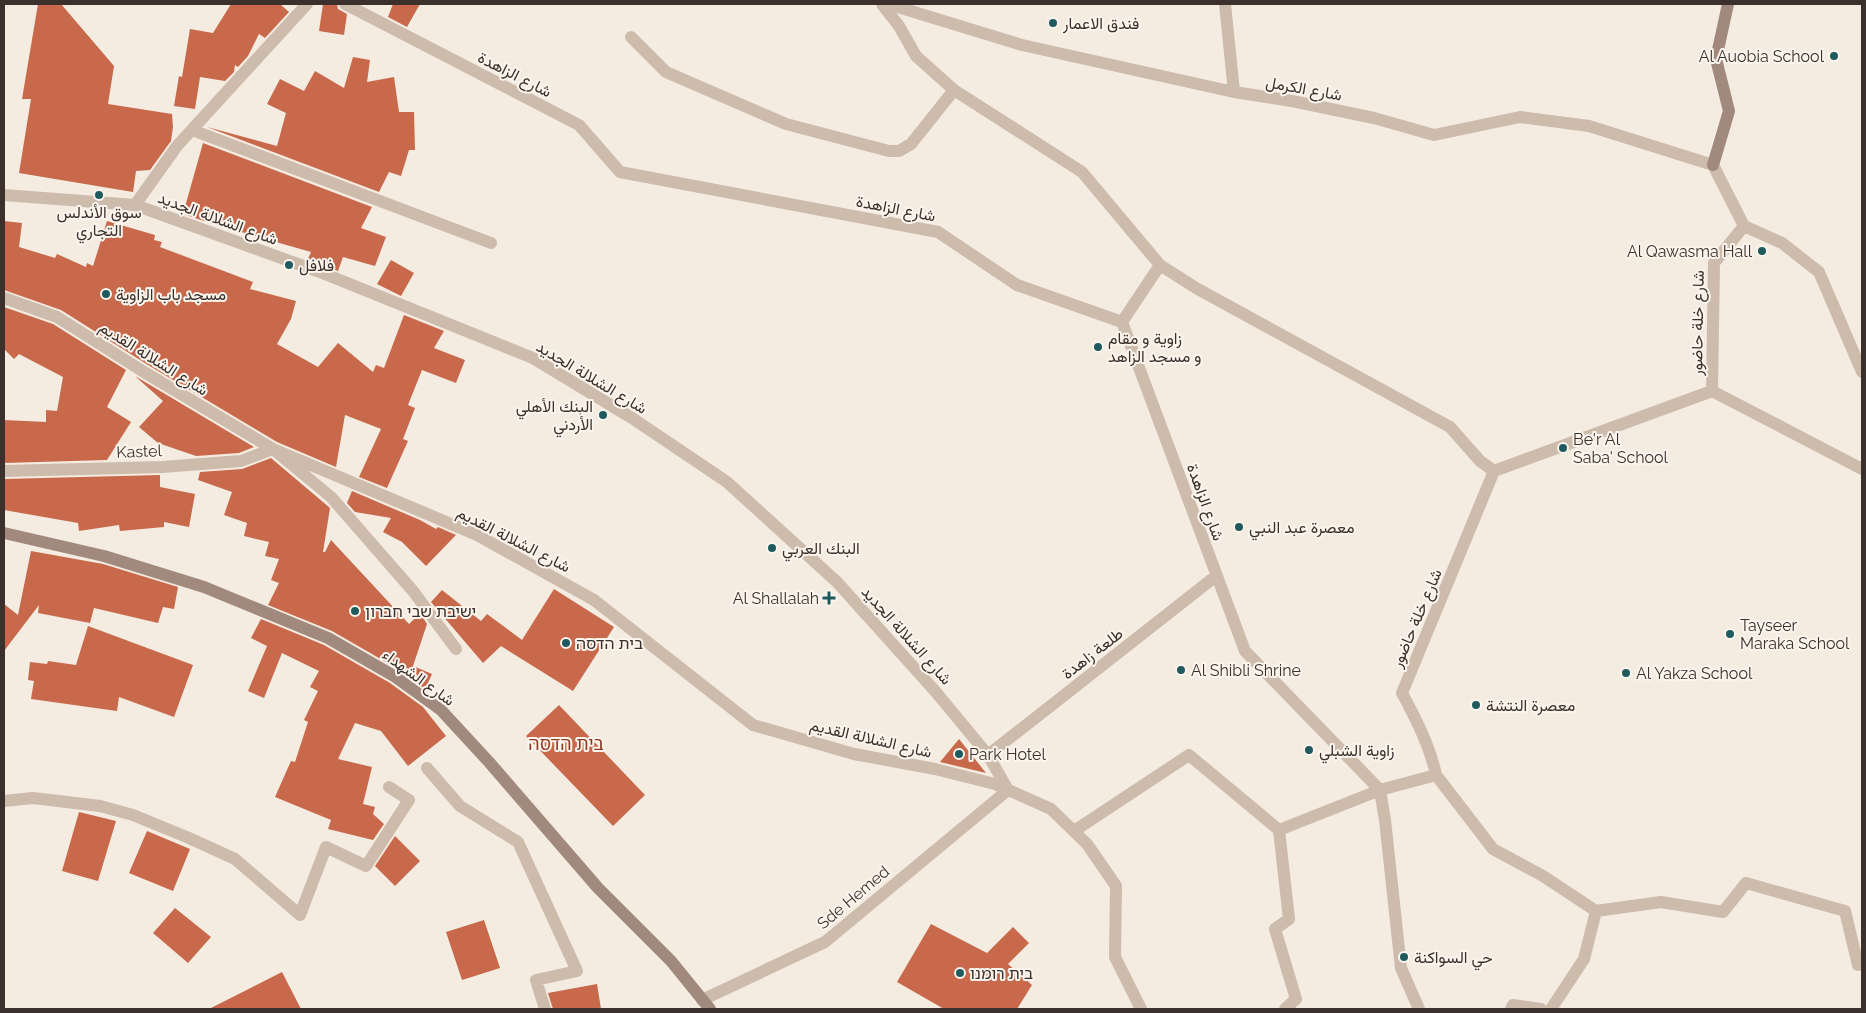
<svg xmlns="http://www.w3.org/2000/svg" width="1866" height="1013" font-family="Raleway,Vazirmatn,'Noto Sans Hebrew',sans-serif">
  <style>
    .building { fill: #c8694b }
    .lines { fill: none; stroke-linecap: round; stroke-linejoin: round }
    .street { stroke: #cdbbac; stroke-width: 12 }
    .secondary { stroke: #a18a7d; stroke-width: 12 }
    .poi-dot { fill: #1f5a5e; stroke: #fbf5ee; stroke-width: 2 }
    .labels { text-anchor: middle; stroke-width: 4; stroke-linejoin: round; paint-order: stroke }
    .poi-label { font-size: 16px; fill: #3b302b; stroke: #fbf5ee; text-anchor: start }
    .street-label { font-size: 16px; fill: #3b302b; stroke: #fbf5ee }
    .neighbourhood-label { font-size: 18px; fill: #8c3b22; stroke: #fbf5ee }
  </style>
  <rect width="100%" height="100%" fill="#f4ebe1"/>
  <path class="building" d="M 38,4 L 61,4 L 114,66 L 108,104 L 172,114 L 173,127 L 171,141 L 150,170 L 136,171 L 133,192 L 19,173 L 31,99 L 22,99 Z
    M 231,4 L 280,4 L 289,12 L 265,38 L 259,34 L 248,56 L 238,67 L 235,65 L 234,72 L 225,81 L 200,77 L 195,109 L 174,106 L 179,76 L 182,77 L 190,29 L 213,33 Z
    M 323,4 L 337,4 L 338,9 L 347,14 L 344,35 L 319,31 Z
    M 393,4 L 420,4 L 407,27 L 388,17 Z
    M 353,57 L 370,60 L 367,82 L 394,77 L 399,112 L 414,112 L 415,150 L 409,150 L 401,176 L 389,172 L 379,192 L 207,127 L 277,146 L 286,113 L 267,104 L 280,79 L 304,91 L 315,71 L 344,88 Z
    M 203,143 L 372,207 L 361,228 L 386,237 L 375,266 L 343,257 L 338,271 L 308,259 L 311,252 L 210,223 L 183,214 Z
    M 4,221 L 22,223 L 19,247 L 55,258 L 57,254 L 86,267 L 87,263 L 93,266 L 107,221 L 155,235 L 154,240 L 162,242 L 160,247 L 253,282 L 250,289 L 296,301 L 291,319 L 277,344 L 318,367 L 338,343 L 373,372 L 376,365 L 384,368 L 404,315 L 444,331 L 434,348 L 465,360 L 456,383 L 422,370 L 408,405 L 415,408 L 403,439 L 408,441 L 387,488 L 359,477 L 381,429 L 345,415 L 336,467 L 277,442 L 148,365 L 61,310 L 4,290 Z
    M 391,260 L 414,273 L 401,296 L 377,284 Z
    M 4,307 L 53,324 L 126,370 L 107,407 L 131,422 L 107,460 L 4,463 L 4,420 L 46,422 L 46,410 L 57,411 L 63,377 L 19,354 L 14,359 L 4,349 Z
    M 135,376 L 140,379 L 254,447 L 239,453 L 196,456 L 158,443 L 139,427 L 163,401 Z
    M 271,458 L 330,508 L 323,552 L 325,552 L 331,540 L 409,624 L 420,613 L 427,624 L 413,666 L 432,674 L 425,689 L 398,669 L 332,631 L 268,605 L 279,583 L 271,580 L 279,559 L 265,556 L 269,542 L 244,536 L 247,523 L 224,515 L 232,492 L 198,480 L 200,472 L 242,469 Z
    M 160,475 L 160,487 L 195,494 L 189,527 L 164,522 L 164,527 L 120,531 L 119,525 L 79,531 L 78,523 L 4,510 L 4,479 Z
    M 352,491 L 420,520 L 436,529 L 438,527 L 456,535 L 426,566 L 402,542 L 383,532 L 391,518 L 355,512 L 347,503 Z
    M 31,551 L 103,564 L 178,587 L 174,609 L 163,607 L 158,623 L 94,608 L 90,623 L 38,613 L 39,605 L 4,651 L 4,604 L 18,615 Z
    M 554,589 L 614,627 L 573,691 L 501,646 L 483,663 L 431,602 L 442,590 L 481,621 L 487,614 L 522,640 Z
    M 261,619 L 324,645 L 390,683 L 423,707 L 446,736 L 408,766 L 381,731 L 355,723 L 338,759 L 372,767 L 363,804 L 375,807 L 373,814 L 384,824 L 373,840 L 328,829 L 331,820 L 275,797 L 291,761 L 295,762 L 308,722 L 304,720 L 318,691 L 310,687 L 319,671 L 282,653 L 264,698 L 248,691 L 267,646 L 251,638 Z
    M 88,626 L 193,665 L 174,717 L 119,697 L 117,711 L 31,699 L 34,681 L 28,680 L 30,662 L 47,664 L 48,661 L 76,665 Z
    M 559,705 L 645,795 L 613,826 L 526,736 Z
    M 959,739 L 986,773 L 940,762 Z
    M 79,812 L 116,821 L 98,881 L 62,871 Z
    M 147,831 L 190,849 L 173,891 L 129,873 Z
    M 395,836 L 420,861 L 395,886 L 375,866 Z
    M 175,908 L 211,937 L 188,963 L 153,933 Z
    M 484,920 L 500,968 L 462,980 L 446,932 Z
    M 931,924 L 987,953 L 1013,927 L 1029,943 L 1008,964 L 1032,985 L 1017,1009 L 944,1009 L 897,982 Z
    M 282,972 L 301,1009 L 209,1009 Z
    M 597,984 L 601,1009 L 553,1009 L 548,993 Z"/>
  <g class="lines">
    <path class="street" d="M 345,4 L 579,125 L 620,172 L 938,232 L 1017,285 L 1122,322 L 1245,651 L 1380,790 L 1385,820 L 1401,968 L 1419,1009
      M 882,4 L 899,26 L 916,56 L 954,90 L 1082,172 L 1160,265 L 1196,288 L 1450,427 L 1480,461 L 1494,471
      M 888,4 L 1022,45 L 1234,92 L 1292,101 L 1374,118 L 1434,135 L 1520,117 L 1589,126 L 1713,165 L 1744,226 L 1714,263 L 1712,391 L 1494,471 L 1402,693 C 1416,719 1430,746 1436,775 L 1380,790 L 1279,830 L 1189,755 L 1074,831
      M 1225,4 L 1234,92
      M 631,37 L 666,72 L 786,124 L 889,151 L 899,151 L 911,144 L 954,90
      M 192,130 L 491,243
      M 4,195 L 135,205 L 320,272 L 533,358 L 632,418 L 727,482 L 837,582 L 935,691 L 988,755 L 1008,790
      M 135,205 L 177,146 L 307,4
      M 1744,226 L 1782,243 L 1819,272 L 1862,372
      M 4,298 L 57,317 L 144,372 L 273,449 L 477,535 L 594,600 L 753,725 L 854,754 L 935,769 L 995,784 L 1051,809 L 1087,844 L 1116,886 L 1115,957 L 1141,1009
      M 1122,322 L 1160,265
      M 1712,391 L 1862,469
      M 4,471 L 162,467 L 241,461 L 273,449 L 331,497 L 413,591 L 456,649
      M 988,755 L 1216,576
      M 427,768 L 460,806 L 518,842 L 577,971 L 536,980 L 545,1009
      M 1436,775 L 1493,849 L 1543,876 L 1596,911 L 1661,902 L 1723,912 L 1746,883 L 1845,911 L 1858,965 L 1862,964
      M 4,801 L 33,798 L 100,806 L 133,815 L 189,838 L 235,859 L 300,915 L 326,847 L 366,866 L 409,800 L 389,787
      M 1279,830 L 1289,919 L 1275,929 L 1296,999 L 1285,1009
      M 702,1000 L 825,942 L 1008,790
      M 1511,1009 L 1513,1005 L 1541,1009
      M 1551,1009 L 1584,959 L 1596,911"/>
    <path class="secondary" d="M 1713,165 L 1729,111 L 1716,59 L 1728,4
      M 4,533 L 104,556 L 204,587 L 328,638 L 394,676 L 441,710 L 489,762 L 598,888 L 671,961 L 710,1009"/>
  </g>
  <g class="poi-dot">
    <circle cx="1053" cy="23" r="5"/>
    <circle cx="1834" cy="56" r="5"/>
    <circle cx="99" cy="195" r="5"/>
    <circle cx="1762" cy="251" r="5"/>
    <circle cx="289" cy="265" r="5"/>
    <circle cx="106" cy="294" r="5"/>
    <circle cx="1098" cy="347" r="5"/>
    <circle cx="603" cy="415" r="5"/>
    <circle cx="1563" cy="448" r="5"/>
    <circle cx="1239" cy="527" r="5"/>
    <circle cx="772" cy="548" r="5"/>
    <path d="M826.5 590.5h5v5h5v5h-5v5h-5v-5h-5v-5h5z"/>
    <circle cx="355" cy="611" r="5"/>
    <circle cx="1730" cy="634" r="5"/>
    <circle cx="566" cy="643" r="5"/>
    <circle cx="1181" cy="670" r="5"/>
    <circle cx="1626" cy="673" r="5"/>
    <circle cx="1476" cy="705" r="5"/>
    <circle cx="1309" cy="750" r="5"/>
    <circle cx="959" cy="754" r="5"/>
    <circle cx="1404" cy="957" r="5"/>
    <circle cx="960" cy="973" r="5"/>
  </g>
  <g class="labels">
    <g class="poi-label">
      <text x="1063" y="29">فندق الاعمار</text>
      <text x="1824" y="62" text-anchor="end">Al Auobia School</text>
      <text x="99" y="218" text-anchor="middle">سوق الأندلس<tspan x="99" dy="18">التجاري</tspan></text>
      <text x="1752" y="257" text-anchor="end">Al Qawasma Hall</text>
      <text x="299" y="271">فلافل</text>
      <text x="116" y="300">مسجد باب الزاوية</text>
      <text x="1108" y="344">زاوية و مقام<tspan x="1108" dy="18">و مسجد الزاهد</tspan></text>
      <text x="593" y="412" text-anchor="end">البنك الأهلي<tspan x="593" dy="18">الأردني</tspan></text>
      <text x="1573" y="445">Be'r Al<tspan x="1573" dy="18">Saba' School</tspan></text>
      <text x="1249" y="533">معصرة عبد النبي</text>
      <text x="782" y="554">البنك العربي</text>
      <text x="819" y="604" text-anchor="end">Al Shallalah</text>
      <text x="365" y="617">ישיבת שבי חברון</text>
      <text x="1740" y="631">Tayseer<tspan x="1740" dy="18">Maraka School</tspan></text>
      <text x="576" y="649">בית הדסה</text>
      <text x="1191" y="676">Al Shibli Shrine</text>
      <text x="1636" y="679">Al Yakza School</text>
      <text x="1486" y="711">معصرة النتشة</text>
      <text x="1319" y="756">زاوية الشبلي</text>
      <text x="969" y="760">Park Hotel</text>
      <text x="1414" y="963">حي السواكنة</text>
      <text x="970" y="979">בית רומנו</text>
    </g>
    <g class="street-label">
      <text transform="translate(515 74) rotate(27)" y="6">شارع الزاهدة</text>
      <text transform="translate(1304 88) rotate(10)" y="6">شارع الكرمل</text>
      <text transform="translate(896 208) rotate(11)" y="6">شارع الزاهدة</text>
      <text transform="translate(218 218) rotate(20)" y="6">شارع الشلالة الجديد</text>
      <text transform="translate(1697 323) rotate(-89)" y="6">شارع خلة حاضور</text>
      <text transform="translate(154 358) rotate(32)" y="6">شارع الشلالة القديم</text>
      <text transform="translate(592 377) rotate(31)" y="6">شارع الشلالة الجديد</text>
      <text transform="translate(139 451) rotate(-2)" y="6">Kastel</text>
      <text transform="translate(1206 502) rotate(70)" y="6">شارع الزاهدة</text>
      <text transform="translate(514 539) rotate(27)" y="6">شارع الشلالة القديم</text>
      <text transform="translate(1416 618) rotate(-67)" y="6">شارع خلة حاضور</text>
      <text transform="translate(907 635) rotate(48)" y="6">شارع الشلالة الجديد</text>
      <text transform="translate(1092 653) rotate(-38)" y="6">طلعة زاهدة</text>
      <text transform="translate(419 677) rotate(36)" y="6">شارع الشهداء</text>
      <text transform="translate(871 738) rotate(13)" y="6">شارع الشلالة القديم</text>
      <text transform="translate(853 897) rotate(-40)" y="6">Sde Hemed</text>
    </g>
    <g class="neighbourhood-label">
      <text x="566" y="750">בית הדסה</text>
    </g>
  </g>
  <rect width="1866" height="1013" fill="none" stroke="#3b302b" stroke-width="10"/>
</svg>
